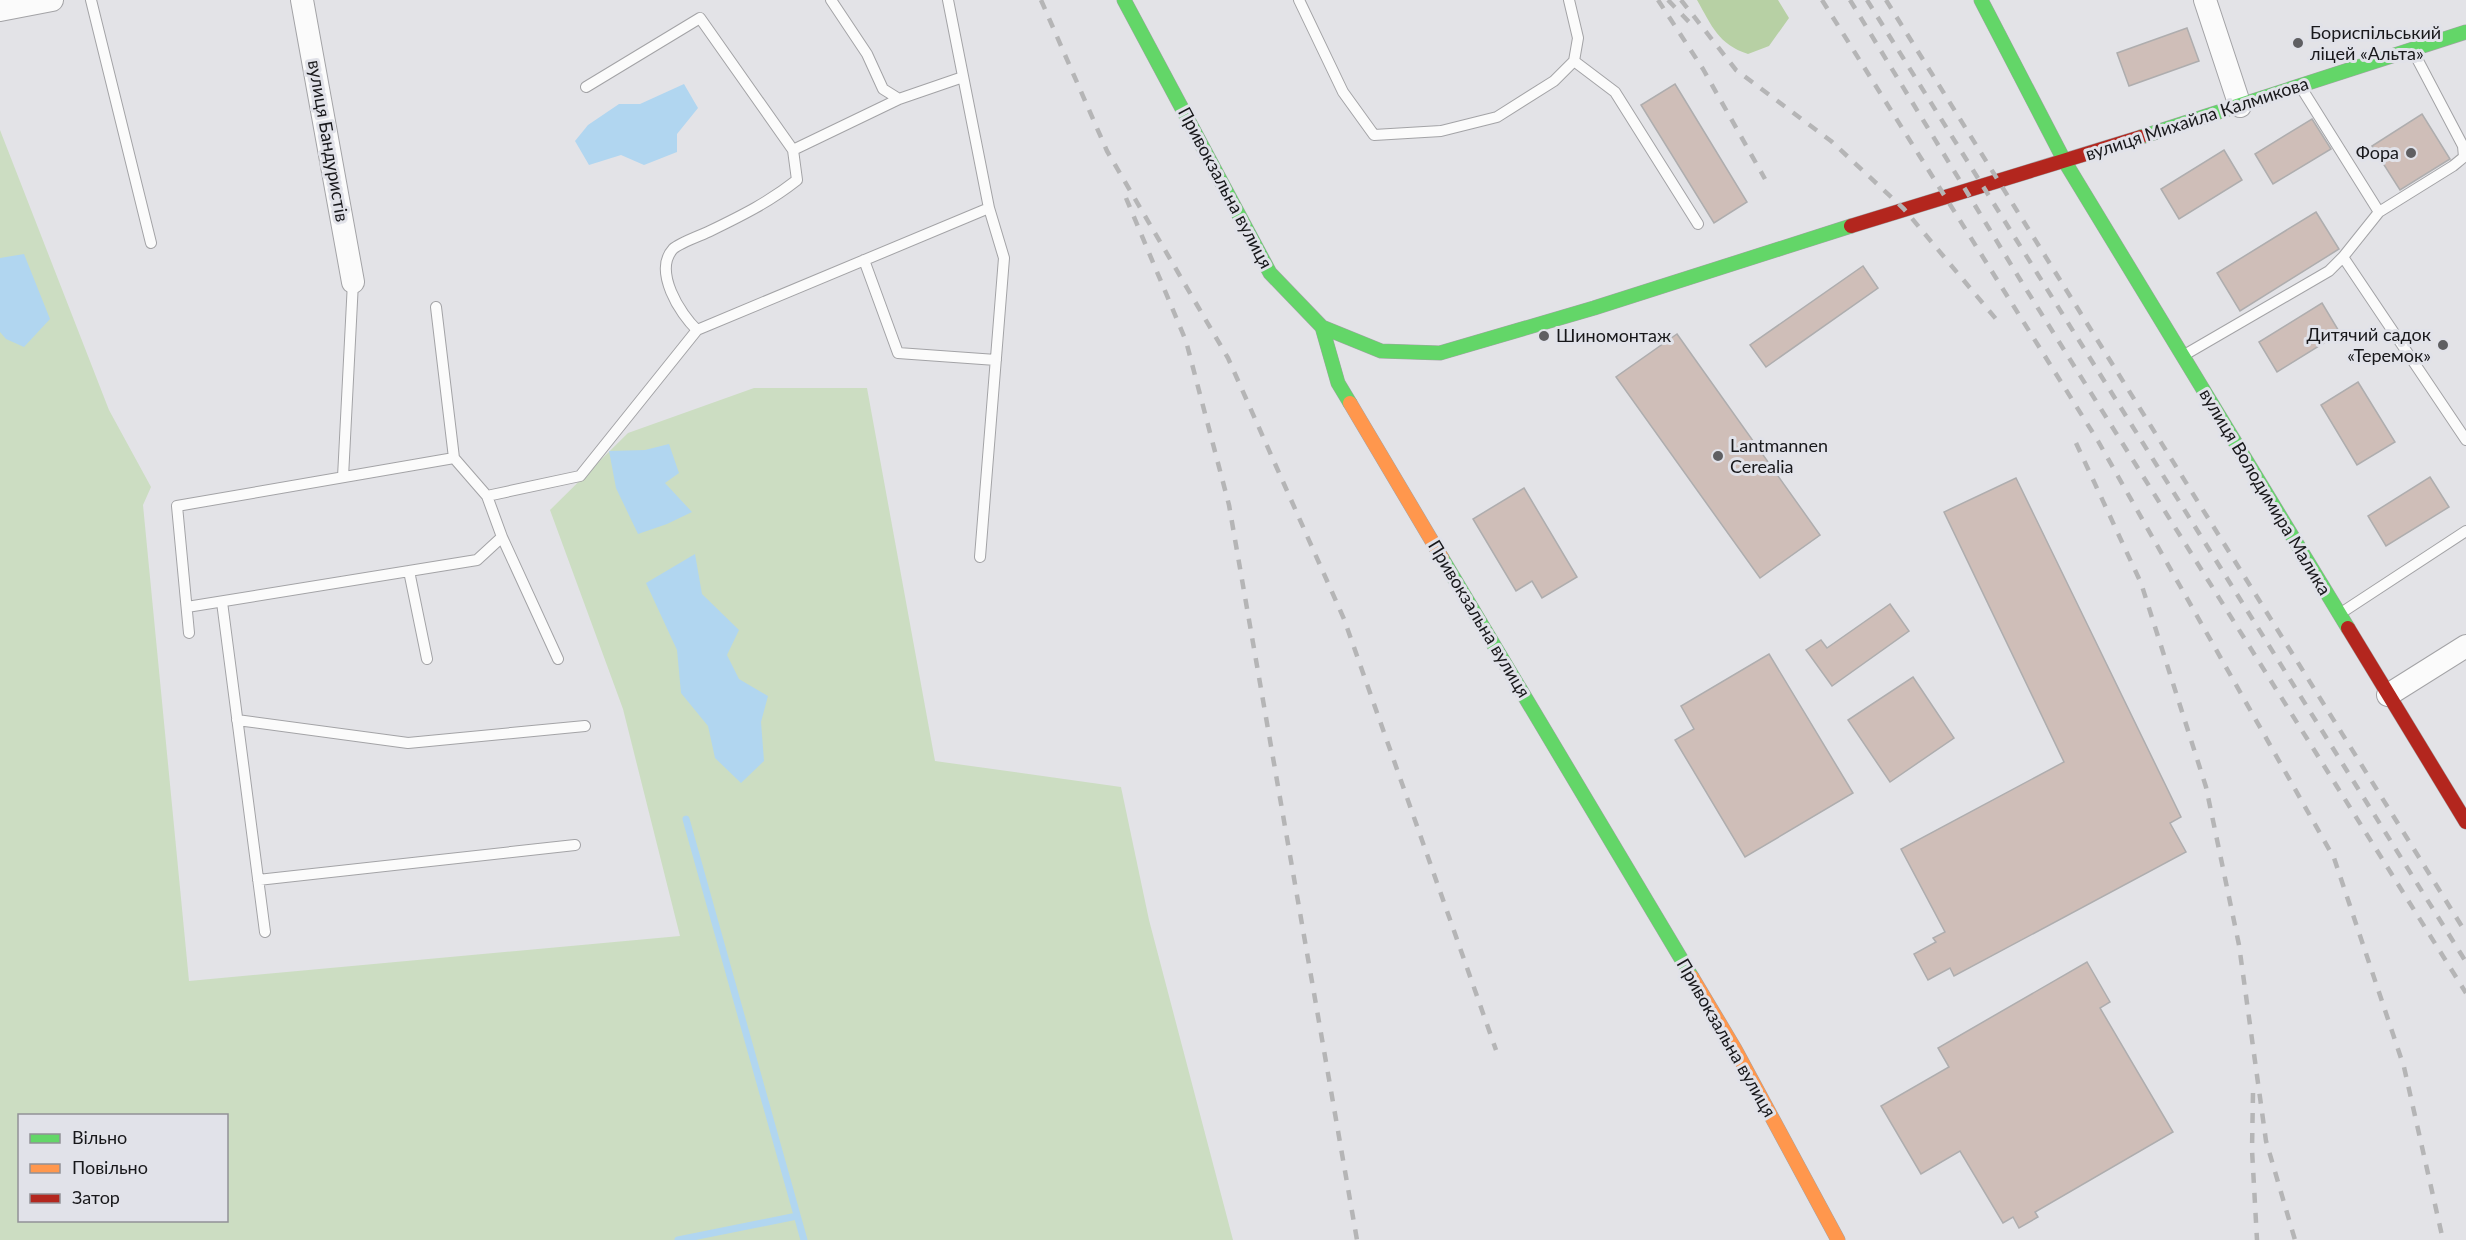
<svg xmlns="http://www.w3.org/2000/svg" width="2466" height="1240" font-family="Lato,sans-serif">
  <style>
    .green { fill: #ccddc2; fill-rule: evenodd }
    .forest { fill: #b7d0a4 }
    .water { fill: #b1d6f0 }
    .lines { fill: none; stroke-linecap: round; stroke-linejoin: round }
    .stream { stroke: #b1d6f0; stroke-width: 7 }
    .building { fill: #cfbeb8; stroke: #aeadae; stroke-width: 1.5 }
    .lane-casing { stroke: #a3a3a6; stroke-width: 12 }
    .street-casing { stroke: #a3a3a6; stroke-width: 24 }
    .fast-casing { stroke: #a3a3a6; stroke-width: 15 }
    .slow-casing { stroke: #a3a3a6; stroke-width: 15 }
    .jam-casing { stroke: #a3a3a6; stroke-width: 15 }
    .lane { stroke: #fbfbfb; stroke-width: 10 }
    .street { stroke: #fbfbfb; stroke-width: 22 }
    .fast { stroke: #63d668; stroke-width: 14 }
    .slow { stroke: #ff974d; stroke-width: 14 }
    .jam { stroke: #b3261e; stroke-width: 14 }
    .rail { stroke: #b5b5b6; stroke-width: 4.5; stroke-dasharray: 10 10; stroke-linecap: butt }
    .poi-dot { fill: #5f5f62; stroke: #e1e2e9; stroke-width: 2 }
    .labels { text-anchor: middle; stroke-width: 6; stroke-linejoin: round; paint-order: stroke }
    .poi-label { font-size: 18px; fill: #18181b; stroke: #e1e2e9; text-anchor: start }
    .street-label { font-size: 18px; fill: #18181b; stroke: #e1e2e9 }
  </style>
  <rect width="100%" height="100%" fill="#e3e3e7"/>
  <path class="green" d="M 0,130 L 109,410 L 151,487 L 143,505 L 189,981 L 680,936 L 623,709 L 550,510 L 628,433 L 754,388 L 867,388 L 935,761 L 1121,787 L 1149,920 L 1233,1240 L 0,1240 ZM 20,1116 L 226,1116 L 226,1220 L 20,1220 Z"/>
  <path class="forest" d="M 1697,0 L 1778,0 L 1789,18 L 1769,46 L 1748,54 C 1718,44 1712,26 1697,0 Z"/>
  <path class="water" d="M 684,84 L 698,108 L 677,134 L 677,152 L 644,165 L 621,155 L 589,165 L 575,141 L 588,125 L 619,104 L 640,104 Z
    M 24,254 L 50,319 L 24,347 L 6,339 L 0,332 L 0,258 Z
    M 669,444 L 679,473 L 665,483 L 692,512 L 667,524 L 638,534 L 616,488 L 609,451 L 645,450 Z
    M 695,554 L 702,594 L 739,630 L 727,655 L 739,679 L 768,696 L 761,722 L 764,761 L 741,783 L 715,758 L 708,726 L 681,693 L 677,650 L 646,583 Z"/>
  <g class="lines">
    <path class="stream" d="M 686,819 L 804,1240
      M 678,1240 L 797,1216"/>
  </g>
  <path class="building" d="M 2187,28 L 2199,61 L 2129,86 L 2117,53 Z
    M 1675,84 L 1747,202 L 1714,223 L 1641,105 Z
    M 2422,114 L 2450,159 L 2400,190 L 2372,146 Z
    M 2312,119 L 2331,149 L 2273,184 L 2255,154 Z
    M 2224,150 L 2242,180 L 2179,219 L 2161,189 Z
    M 2316,212 L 2339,249 L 2240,311 L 2217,273 Z
    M 1863,266 L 1878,288 L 1766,367 L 1750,345 Z
    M 2322,303 L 2340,333 L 2277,372 L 2259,342 Z
    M 1677,334 L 1820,535 L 1760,578 L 1616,377 Z
    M 2358,382 L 2395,442 L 2357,465 L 2321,405 Z
    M 2430,477 L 2449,507 L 2386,546 L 2368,516 Z
    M 2016,478 L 2181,817 L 2170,823 L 2186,852 L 1954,976 L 1950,968 L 1928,980 L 1914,954 L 1936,942 L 1933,938 L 1945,932 L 1901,849 L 2064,762 L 1944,512 Z
    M 1524,488 L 1577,577 L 1542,598 L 1532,581 L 1516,591 L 1473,519 Z
    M 1890,604 L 1909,631 L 1832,686 L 1806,650 L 1821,640 L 1827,648 Z
    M 1769,654 L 1853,793 L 1745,857 L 1675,740 L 1694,729 L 1681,706 Z
    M 1913,677 L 1954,738 L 1890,782 L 1848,720 Z
    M 2087,962 L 2110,1002 L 2100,1008 L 2173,1132 L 2035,1212 L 2038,1217 L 2019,1228 L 2013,1217 L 2003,1223 L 1960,1151 L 1921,1174 L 1881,1106 L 1949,1067 L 1938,1048 Z"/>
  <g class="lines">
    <defs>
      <path id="lane" d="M 91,0 L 151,243
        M 831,0 L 867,54 L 883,89 L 899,99 L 963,77
        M 948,0 L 989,208 L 1004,258 L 980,557
        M 1299,0 L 1343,92 L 1374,135 L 1441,131 L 1497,117 L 1554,81 L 1574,61 L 1578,38 L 1569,0
        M 1574,61 L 1615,92 L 1698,224
        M 586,87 L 700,18 L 793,150 L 797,180 C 769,202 743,215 710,231 C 702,235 679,243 673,249 C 653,271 680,314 697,330
        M 2302,89 L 2379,212 L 2453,166 L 2464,157 L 2463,146 L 2413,51
        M 793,150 L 899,99
        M 2343,257 L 2466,440
        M 864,260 L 898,353 L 996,360
        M 2186,354 L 2329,271 L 2343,257 L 2379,212
        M 343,477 L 353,282
        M 487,496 L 580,476 L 697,330 L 989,208
        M 502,537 L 558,659
        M 409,571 L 427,659
        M 222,602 L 265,932
        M 187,607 L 477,560 L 502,537 L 487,496 L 454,458 L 436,307
        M 2341,613 L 2466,531
        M 189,633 L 177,506 L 454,458
        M 237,720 L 408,743 L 585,726
        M 258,880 L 575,845"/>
      <path id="street" d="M 302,0 L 353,282
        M 2205,0 L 2240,106
        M 0,10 L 52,0
        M 2388,695 L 2466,646"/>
      <path id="fast" d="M 1124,0 L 1270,273 L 1322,327 L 1338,383 L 1350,403
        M 1981,0 L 2065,162 L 2348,628
        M 2141,137 L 2466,32
        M 1322,327 L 1381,351 L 1440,353 L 1594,308 L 1851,226
        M 1442,558 L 1692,977"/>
      <path id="slow" d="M 1350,403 L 1442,558
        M 1692,977 L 1735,1049 L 1838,1240"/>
      <path id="jam" d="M 1851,226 L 2141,137
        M 2348,628 L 2466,822"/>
    </defs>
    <use href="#lane" class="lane-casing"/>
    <use href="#street" class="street-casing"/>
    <use href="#fast" class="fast-casing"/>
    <use href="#slow" class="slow-casing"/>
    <use href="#jam" class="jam-casing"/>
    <use href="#lane" class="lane"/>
    <use href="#street" class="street"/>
    <use href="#fast" class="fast"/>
    <use href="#slow" class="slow"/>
    <use href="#jam" class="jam"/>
    <path class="rail" d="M 1041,0 L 1107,151 L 1228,358 L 1344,619 L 1496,1050
      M 1658,0 L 1703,69 L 1765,179
      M 1668,0 L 1690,23
      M 1681,0 L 1736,70 L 1831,141 L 1904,209 L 2001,325
      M 1822,0 L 2098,441 L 2334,858 L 2404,1067 L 2443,1240
      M 1850,0 L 2021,281 L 2466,993
      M 1867,0 L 2466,962
      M 1886,0 L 2466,933
      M 1126,198 L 1186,341 L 1229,505 L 1357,1240
      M 2076,443 L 2141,583 L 2206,787 L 2239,945 L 2266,1141 L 2295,1240
      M 2253,1093 L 2252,1150 L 2257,1240"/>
  </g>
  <g class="poi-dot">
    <circle cx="2298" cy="43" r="6"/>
    <circle cx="2411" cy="153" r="6"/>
    <circle cx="1544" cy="336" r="6"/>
    <circle cx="2443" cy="345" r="6"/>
    <circle cx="1718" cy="456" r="6"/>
  </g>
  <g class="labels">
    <g class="poi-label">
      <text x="2310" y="39">Бориспільський<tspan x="2310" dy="21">ліцей «Альта»</tspan></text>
      <text x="2399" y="159" text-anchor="end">Фора</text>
      <text x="2431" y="341" text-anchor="end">Дитячий садок<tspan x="2431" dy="21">«Теремок»</tspan></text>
      <text x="1556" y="342">Шиномонтаж</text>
      <text x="1730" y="452">Lantmannen<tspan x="1730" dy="21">Cerealia</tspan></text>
    </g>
    <g class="street-label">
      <text transform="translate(2197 119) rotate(-18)" y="6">вулиця Михайла Калмикова</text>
      <text transform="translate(328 141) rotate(80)" y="6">вулиця Бандуристів</text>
      <text transform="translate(1225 188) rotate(62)" y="6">Привокзальна вулиця</text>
      <text transform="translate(2265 492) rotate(59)" y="6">вулиця Володимира Малика</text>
      <text transform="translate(1479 619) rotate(59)" y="6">Привокзальна вулиця</text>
      <text transform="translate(1726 1038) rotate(60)" y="6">Привокзальна вулиця</text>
    </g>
  </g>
  <rect x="18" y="1114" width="210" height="108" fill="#e1e2e9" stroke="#919197" stroke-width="1.5"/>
  <rect x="30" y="1134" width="30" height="9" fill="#63d668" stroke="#919197" stroke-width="1.5"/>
  <text x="72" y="1144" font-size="18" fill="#18181b">Вільно</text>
  <rect x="30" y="1164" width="30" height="9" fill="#ff974d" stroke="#919197" stroke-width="1.5"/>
  <text x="72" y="1174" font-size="18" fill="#18181b">Повільно</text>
  <rect x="30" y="1194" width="30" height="9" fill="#b3261e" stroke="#919197" stroke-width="1.5"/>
  <text x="72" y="1204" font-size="18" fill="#18181b">Затор</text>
</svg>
